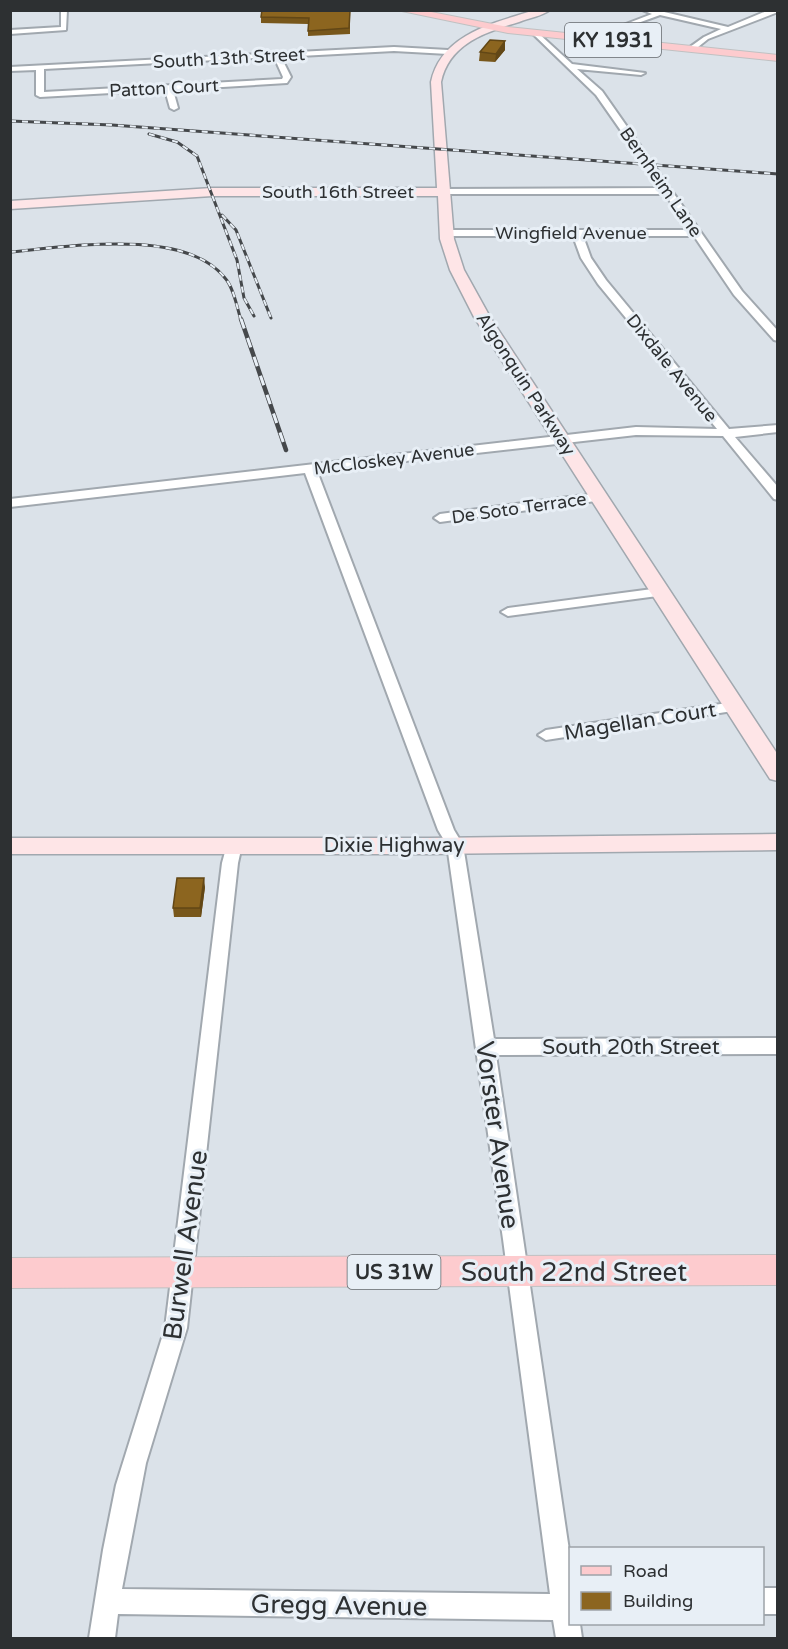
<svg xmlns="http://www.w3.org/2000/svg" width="788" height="1649" font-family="'Varela Round',sans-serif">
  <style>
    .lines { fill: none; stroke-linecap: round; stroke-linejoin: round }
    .street-casing { stroke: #a1a8af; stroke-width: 4 }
    .secondary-casing { stroke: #a1a8af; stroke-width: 3 }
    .primary-casing { stroke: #c0c1c2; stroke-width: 2 }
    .street { fill: #fff; fill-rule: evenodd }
    .secondary { fill: #fee5e7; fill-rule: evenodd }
    .primary { fill: #fdcbce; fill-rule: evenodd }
    .rail-far1-casing { stroke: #45484b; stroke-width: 3 }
    .rail-casing { stroke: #45484b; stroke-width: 4.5 }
    .rail-far1 { stroke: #e8eff6; stroke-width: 2; stroke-dasharray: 6; stroke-linecap: butt }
    .rail { stroke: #e8eff6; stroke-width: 3; stroke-dasharray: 10; stroke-linecap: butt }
    .wall { fill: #78571b }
    .shaded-wall { fill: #624716 }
    .building { fill: #8c651f; stroke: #624716; stroke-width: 1.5 }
    .labels { text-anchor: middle; stroke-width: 6; stroke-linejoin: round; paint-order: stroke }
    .far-street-label { font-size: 18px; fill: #2d3032; stroke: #e8eff6 }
    .shield { fill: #e8eff6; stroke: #65696d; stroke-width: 1.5 }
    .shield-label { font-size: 20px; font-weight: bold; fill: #2d3032 }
    .street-label { font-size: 21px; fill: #2d3032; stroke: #e8eff6 }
    .near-street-label { font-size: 26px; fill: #2d3032; stroke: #e8eff6 }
  </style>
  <rect width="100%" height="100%" fill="#dbe2e9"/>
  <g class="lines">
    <defs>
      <path id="street" d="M 61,10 L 67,10 L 66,30 L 10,34 L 10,30 L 61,27 Z
        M 642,10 L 660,11 L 728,27 L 769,10 L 778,12 L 708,39 L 693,51 L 690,47 L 704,37 L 721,29 L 660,15 L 594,39 L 589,38 L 652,14 Z
        M 533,32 L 537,32 L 572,64 L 645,73 L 641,75 L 577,69 L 602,91 L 742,291 L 778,331 L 778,341 L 774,340 L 734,295 L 694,236 L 583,236 L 591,258 L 606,280 L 729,429 L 778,425 L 778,432 L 735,437 L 778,487 L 778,500 L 774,499 L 723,436 L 636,435 L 317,471 L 454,830 L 463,845 L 494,1039 L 778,1038 L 778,1054 L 496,1055 L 570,1557 L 570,1624 L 580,1624 L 582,1638 L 556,1638 L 553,1620 L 118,1614 L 115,1638 L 89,1638 L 103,1550 L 116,1485 L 165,1328 L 222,863 L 228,841 L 240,841 L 242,845 L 238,863 L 187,1328 L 146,1463 L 122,1589 L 550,1594 L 503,1239 L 447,845 L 438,830 L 305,473 L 10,507 L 10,499 L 636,427 L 717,429 L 598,284 L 581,258 L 573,236 L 446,236 L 441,233 L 446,230 L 690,230 L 665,194 L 440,194 L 439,192 L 443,189 L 661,188 L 596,95 L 533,34 Z
        M 394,47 L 448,50 L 452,52 L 448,54 L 394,51 L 281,57 L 291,77 L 287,83 L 173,90 L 178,108 L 174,110 L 170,108 L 165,90 L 40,97 L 36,95 L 36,70 L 10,71 L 10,67 ZM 274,57 L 283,77 L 282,79 L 44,92 L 44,69 Z
        M 599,493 L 605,497 L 603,500 L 440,522 L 434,518 L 440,514 Z
        M 660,588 L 665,589 L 667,592 L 665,595 L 508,616 L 501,612 L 508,608 Z
        M 734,702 L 742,707 L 739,710 L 546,740 L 538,735 L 546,730 Z
        M 762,1588 L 778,1588 L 778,1614 L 762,1614 Z"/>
      <path id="secondary" d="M 535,10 L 550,10 C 542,16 529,18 519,22 C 485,32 449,44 441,82 L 454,239 L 464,270 L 490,317 L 778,755 L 778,781 L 770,779 L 474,317 L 450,270 L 440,239 L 438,196 L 212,196 L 10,209 L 10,201 L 212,188 L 437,188 L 431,82 C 441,34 494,23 535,10 Z
        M 778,834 L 778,850 L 429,854 L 10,854 L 10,838 L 429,838 Z"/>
      <path id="primary" d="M 397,10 L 421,10 L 508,27 L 778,55 L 778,61 L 508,33 Z
        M 778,1255 L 778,1285 L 10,1288 L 10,1258 Z"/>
    </defs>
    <use href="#street" class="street-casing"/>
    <use href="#secondary" class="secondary-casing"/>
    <use href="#primary" class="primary-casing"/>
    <use href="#street" class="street"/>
    <use href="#secondary" class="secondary"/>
    <use href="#primary" class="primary"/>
    <defs>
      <path id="rail-far1" d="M 10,121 L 112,125 L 778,174
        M 149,134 L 177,142 L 197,156 L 237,260 L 244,298 L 254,316
        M 222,215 L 236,230 L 271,318
        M 10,252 C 67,247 185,227 225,278 C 234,288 237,308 241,320"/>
      <path id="rail" d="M 241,319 L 286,450"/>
    </defs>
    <use href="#rail-far1" class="rail-far1-casing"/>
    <use href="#rail" class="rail-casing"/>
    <use href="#rail-far1" class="rail-far1"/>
    <use href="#rail" class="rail"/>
  </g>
  <path class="wall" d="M 350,11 L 350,34 L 308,36 L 308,24 L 261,23 L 261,17 Z
    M 505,50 L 495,62 L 479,61 L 480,52 Z
    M 205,887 L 201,917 L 174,917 L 173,908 Z"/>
  <path class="shaded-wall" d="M 505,41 L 505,50 L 495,62 L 496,54 Z
    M 204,878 L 205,887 L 201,917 L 200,908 Z"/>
  <path class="building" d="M 262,10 L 349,10 L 350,11 L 349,28 L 308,31 L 309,18 L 261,17 Z
    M 490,40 L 505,41 L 496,54 L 480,52 Z
    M 177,878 L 204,878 L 200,908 L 173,908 Z"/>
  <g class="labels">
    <g class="far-street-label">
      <text transform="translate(229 58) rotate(-3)" y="6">South 13th Street</text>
      <text transform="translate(164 88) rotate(-3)" y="6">Patton Court</text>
      <text transform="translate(661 182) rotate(55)" y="6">Bernheim Lane</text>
      <text x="338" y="198">South 16th Street</text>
      <text x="571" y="239">Wingfield Avenue</text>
      <text transform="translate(672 368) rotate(51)" y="6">Dixdale Avenue</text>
      <text transform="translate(526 384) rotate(57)" y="6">Algonquin Parkway</text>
      <text transform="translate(394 459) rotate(-7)" y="6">McCloskey Avenue</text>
      <text transform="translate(519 508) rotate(-8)" y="6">De Soto Terrace</text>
    </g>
    <g class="shield">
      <rect x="565" y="23" width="96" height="34" rx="4.5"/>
      <rect x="347.5" y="1255" width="93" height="34" rx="4.5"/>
    </g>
    <g class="shield-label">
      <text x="613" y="47">KY 1931</text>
      <text x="394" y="1279">US 31W</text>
    </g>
    <g class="street-label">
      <text transform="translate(640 721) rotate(-9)" y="7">Magellan Court</text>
      <text x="394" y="852">Dixie Highway</text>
      <text x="631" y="1054">South 20th Street</text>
    </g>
    <g class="near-street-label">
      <text transform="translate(498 1135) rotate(82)" y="9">Vorster Avenue</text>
      <text transform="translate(185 1245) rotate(-82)" y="9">Burwell Avenue</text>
      <text x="574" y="1281">South 22nd Street</text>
      <text transform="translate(339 1605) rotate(1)" y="9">Gregg Avenue</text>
    </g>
  </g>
  <rect width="788" height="1649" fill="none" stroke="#2d3032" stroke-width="24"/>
  <rect x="569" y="1547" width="195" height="78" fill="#e8eff6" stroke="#9da3a8" stroke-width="1.5"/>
  <rect x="581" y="1566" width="30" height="9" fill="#fdcbce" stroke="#9da3a8" stroke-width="1.5"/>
  <text x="623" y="1577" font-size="18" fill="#2d3032">Road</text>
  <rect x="581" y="1592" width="30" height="18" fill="#8c651f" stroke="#9da3a8" stroke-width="1.5"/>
  <text x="623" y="1607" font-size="18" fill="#2d3032">Building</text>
</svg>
